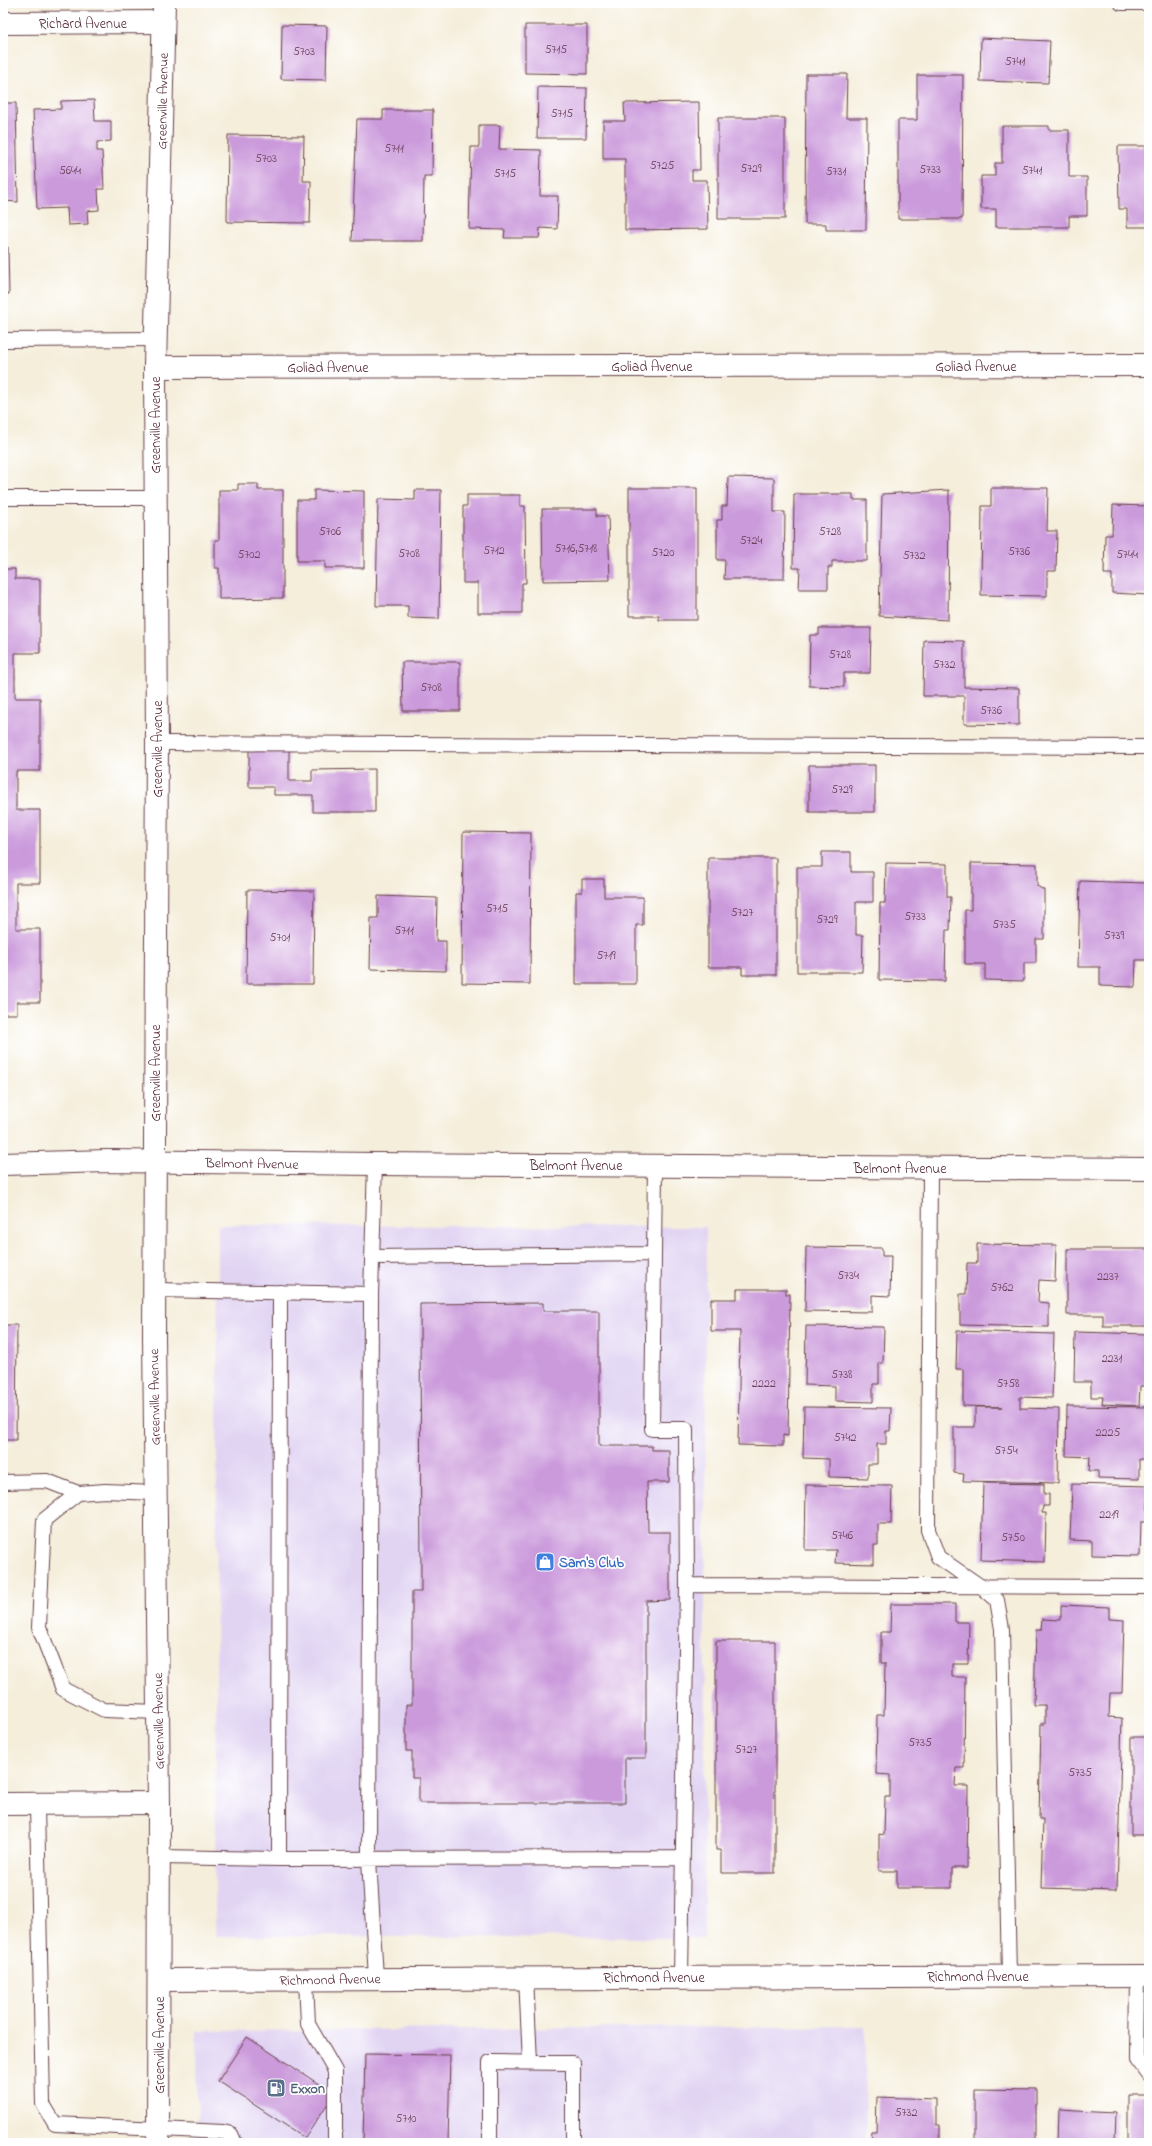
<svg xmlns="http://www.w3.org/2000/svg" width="1152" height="2146" font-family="'Indie Flower',sans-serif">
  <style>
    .built { fill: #e1d4f3 }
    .building { fill: #cb9adb }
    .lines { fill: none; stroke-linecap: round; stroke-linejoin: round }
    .service-casing { stroke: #643e45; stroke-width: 16 }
    .minor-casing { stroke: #643e45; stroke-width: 24 }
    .tertiary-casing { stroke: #643e45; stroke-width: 24 }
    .secondary-casing { stroke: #643e45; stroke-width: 24 }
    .service { stroke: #fff; stroke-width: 14 }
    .minor { stroke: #fff; stroke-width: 22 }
    .tertiary { stroke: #fff; stroke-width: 22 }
    .secondary { stroke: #fff; stroke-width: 22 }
    .labels { text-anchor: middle; stroke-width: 3.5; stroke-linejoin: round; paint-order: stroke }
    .number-label { font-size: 12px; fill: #6a3e57 }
    .street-label { font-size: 14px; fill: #4a1f2b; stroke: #fff }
    .shop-label { font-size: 14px; font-weight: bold; fill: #366cbe; stroke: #fff; text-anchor: start }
    .service-label { font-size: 14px; font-weight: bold; fill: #4e5e75; stroke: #fff; text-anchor: start }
  </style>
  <rect width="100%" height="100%" fill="#fff"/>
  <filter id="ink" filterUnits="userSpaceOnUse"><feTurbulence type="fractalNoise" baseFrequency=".025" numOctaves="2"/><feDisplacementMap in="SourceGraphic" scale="8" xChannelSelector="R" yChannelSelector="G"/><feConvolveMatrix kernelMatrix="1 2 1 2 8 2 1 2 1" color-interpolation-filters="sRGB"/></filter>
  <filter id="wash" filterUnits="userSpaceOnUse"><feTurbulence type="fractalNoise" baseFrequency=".012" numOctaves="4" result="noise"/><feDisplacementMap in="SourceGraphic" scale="16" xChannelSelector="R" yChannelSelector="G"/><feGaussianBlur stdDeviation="0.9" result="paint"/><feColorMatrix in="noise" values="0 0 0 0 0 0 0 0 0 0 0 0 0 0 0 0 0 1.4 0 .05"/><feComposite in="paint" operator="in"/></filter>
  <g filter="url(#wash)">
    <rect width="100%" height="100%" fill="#f5eedb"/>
    <path class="built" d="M 218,1225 L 706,1227 L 704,1938 L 215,1936 Z
      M 865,2026 L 866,2143 L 198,2143 L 197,2031 Z"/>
    <g id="blocks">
      <path class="building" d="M 282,25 L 327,26 L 326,80 L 281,79 Z
        M 525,25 L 587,25 L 587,74 L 525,73 Z
        M 981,38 L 1050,41 L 1048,83 L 980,81 Z
        M 806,74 L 847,74 L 846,118 L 867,118 L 866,230 L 826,230 L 826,224 L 805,224 Z
        M 917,75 L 963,75 L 962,219 L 898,219 L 898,120 L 917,120 Z
        M 538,87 L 587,88 L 586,138 L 537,138 Z
        M 94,100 L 95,121 L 111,121 L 111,141 L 97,142 L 97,151 L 102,151 L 104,189 L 98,189 L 99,210 L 87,211 L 88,224 L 68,225 L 67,208 L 37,209 L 33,110 L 61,109 L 61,101 Z
        M 699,102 L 700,170 L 692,170 L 692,180 L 707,180 L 708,229 L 625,230 L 625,159 L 603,159 L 603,121 L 625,121 L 624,103 Z
        M 3,103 L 16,103 L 18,202 L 3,201 Z
        M 383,110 L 433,110 L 432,176 L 424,176 L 423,241 L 352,241 L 357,119 L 383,119 Z
        M 718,118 L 785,118 L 785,219 L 718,219 Z
        M 479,125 L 500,125 L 499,149 L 541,150 L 540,196 L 558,196 L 557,229 L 540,228 L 539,238 L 504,238 L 505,230 L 469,229 L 471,147 L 479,147 Z
        M 1002,126 L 1049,126 L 1049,130 L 1069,130 L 1069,177 L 1087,177 L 1087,216 L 1069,216 L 1069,227 L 996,227 L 996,209 L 981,209 L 981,176 L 995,176 L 995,163 L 1002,163 Z
        M 228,135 L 304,136 L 303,181 L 311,181 L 310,223 L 227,222 Z
        M 1118,146 L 1149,146 L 1149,227 L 1127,227 L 1127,209 L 1119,209 Z
        M 8,247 L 9,294 L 3,294 L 3,248 Z
        M 728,477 L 774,478 L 774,512 L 785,512 L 784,579 L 724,579 L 725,560 L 717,560 L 717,520 L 722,520 L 722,506 L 727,506 Z
        M 238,484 L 258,484 L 258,490 L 283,490 L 283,598 L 219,599 L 219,568 L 215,568 L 215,540 L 219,540 L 219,490 L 238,490 Z
        M 629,488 L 697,488 L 697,620 L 659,620 L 659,616 L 629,616 Z
        M 991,488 L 1048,488 L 1047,531 L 1057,531 L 1056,571 L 1047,571 L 1047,596 L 981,595 L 982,506 L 991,506 Z
        M 314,490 L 364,491 L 364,568 L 325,568 L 325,561 L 297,561 L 297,500 L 314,500 Z
        M 415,490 L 441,490 L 439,619 L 408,618 L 408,606 L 376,606 L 378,499 L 415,500 Z
        M 949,490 L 948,620 L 879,616 L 882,494 Z
        M 794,494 L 853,494 L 853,500 L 867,500 L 867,561 L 832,561 L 832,567 L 828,567 L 828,589 L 799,589 L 800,568 L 793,568 Z
        M 467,495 L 520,495 L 520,506 L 525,506 L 526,583 L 522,583 L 522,613 L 478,613 L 478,583 L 463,583 L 463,506 L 467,506 Z
        M 1113,505 L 1149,506 L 1149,595 L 1112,593 L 1112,574 L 1104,574 L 1105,535 L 1112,535 Z
        M 542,509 L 597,509 L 597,516 L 608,516 L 610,580 L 543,581 Z
        M 3,569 L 15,569 L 15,579 L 40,579 L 40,653 L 15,653 L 15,698 L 40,698 L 40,771 L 16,771 L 16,810 L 40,810 L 40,883 L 16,883 L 16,929 L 40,929 L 40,1002 L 17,1002 L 17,1014 L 3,1014 Z
        M 819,628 L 871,628 L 870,673 L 844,673 L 844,687 L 809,686 L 810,635 L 819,635 Z
        M 924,640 L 964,641 L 964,687 L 1019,688 L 1019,725 L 964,724 L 964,696 L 923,696 Z
        M 402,662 L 460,662 L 460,711 L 403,711 Z
        M 249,746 L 289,746 L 289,781 L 312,781 L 312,770 L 375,769 L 375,812 L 313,812 L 313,795 L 274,795 L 274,787 L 249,787 Z
        M 809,765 L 875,765 L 875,812 L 809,812 Z
        M 463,832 L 531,833 L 530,984 L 462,983 Z
        M 822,852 L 851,852 L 851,872 L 873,872 L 873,902 L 856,902 L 856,935 L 863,935 L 862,972 L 797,972 L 797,867 L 822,867 Z
        M 708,858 L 776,858 L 776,975 L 742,975 L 742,967 L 708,967 Z
        M 886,863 L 947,864 L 947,897 L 951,897 L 950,930 L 946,930 L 945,981 L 879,980 L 880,903 L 885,903 Z
        M 971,863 L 1037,864 L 1037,886 L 1044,890 L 1044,939 L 1036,939 L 1036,963 L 1024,963 L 1024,981 L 985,980 L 985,964 L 965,964 L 965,910 L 971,910 Z
        M 582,879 L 604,879 L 604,897 L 643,897 L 643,925 L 636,925 L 636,984 L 576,984 L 576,892 L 582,892 Z
        M 1080,881 L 1147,883 L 1149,960 L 1136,960 L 1135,987 L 1100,986 L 1100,967 L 1078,967 Z
        M 247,890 L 314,891 L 313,984 L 246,984 Z
        M 378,896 L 437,898 L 436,941 L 446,941 L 446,971 L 370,969 L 371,918 L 378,918 Z
        M 977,1244 L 1056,1245 L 1055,1281 L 1039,1280 L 1038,1302 L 1049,1303 L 1049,1327 L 960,1325 L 960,1294 L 966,1294 L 967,1263 L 977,1263 Z
        M 806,1247 L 882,1248 L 882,1256 L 891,1256 L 890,1296 L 872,1295 L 872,1312 L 805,1311 Z
        M 1067,1249 L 1149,1249 L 1147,1326 L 1103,1326 L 1103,1315 L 1067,1315 Z
        M 737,1289 L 786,1289 L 786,1294 L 790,1294 L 788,1436 L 783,1435 L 783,1446 L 738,1445 L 740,1331 L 711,1331 L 711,1299 L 737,1299 Z
        M 543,1303 L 543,1311 L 599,1311 L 599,1446 L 652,1446 L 652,1450 L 669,1450 L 669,1482 L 647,1482 L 648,1532 L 670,1532 L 670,1600 L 646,1601 L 646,1758 L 625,1758 L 625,1803 L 419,1803 L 419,1778 L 412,1778 L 412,1751 L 406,1751 L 406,1705 L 412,1705 L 412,1592 L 421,1592 L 420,1304 Z
        M 3,1325 L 17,1325 L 16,1440 L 3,1440 Z
        M 806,1326 L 884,1327 L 883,1363 L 879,1363 L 879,1384 L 873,1384 L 873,1402 L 835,1401 L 835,1386 L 805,1385 Z
        M 957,1331 L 1054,1334 L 1052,1398 L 1020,1397 L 1020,1408 L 1059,1409 L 1058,1483 L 963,1481 L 964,1474 L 954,1473 L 954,1427 L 975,1427 L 975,1407 L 1002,1407 L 963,1406 L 963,1369 L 956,1369 Z
        M 1075,1332 L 1149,1334 L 1149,1386 L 1140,1386 L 1139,1406 L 1102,1404 L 1103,1397 L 1091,1397 L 1091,1382 L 1074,1382 Z
        M 1067,1406 L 1149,1407 L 1149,1459 L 1139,1459 L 1139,1479 L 1098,1478 L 1098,1471 L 1089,1471 L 1090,1457 L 1066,1456 Z
        M 804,1407 L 891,1408 L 890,1431 L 886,1431 L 886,1444 L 877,1444 L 877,1464 L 868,1464 L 868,1478 L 829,1477 L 829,1459 L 803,1458 Z
        M 983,1483 L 1044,1484 L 1044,1494 L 1049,1494 L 1049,1506 L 1043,1506 L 1042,1513 L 1046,1513 L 1045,1562 L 981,1560 Z
        M 1072,1484 L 1149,1486 L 1147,1522 L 1141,1522 L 1140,1556 L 1092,1555 L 1092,1541 L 1070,1540 Z
        M 806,1485 L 892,1486 L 891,1524 L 878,1524 L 878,1545 L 874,1545 L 874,1564 L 835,1563 L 836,1550 L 805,1550 Z
        M 891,1604 L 955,1604 L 955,1622 L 969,1622 L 968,1664 L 952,1664 L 952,1677 L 965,1677 L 964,1768 L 956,1768 L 955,1786 L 968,1786 L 967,1868 L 952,1868 L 952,1888 L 897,1888 L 897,1871 L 879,1871 L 879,1834 L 884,1835 L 885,1797 L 890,1797 L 890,1775 L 876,1774 L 877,1715 L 884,1715 L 885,1663 L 881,1663 L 881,1632 L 890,1632 Z
        M 1061,1605 L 1109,1607 L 1109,1619 L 1124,1620 L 1122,1693 L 1110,1693 L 1109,1717 L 1122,1718 L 1117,1890 L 1041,1888 L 1043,1819 L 1039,1819 L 1041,1724 L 1045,1724 L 1045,1705 L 1034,1705 L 1036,1630 L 1041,1630 L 1042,1619 L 1061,1620 Z
        M 716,1641 L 775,1641 L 775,1873 L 721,1873 L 721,1850 L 716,1850 Z
        M 1131,1737 L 1149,1737 L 1149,1835 L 1131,1835 Z
        M 247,2037 L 334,2094 L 305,2138 L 218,2081 Z
        M 365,2054 L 450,2055 L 448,2143 L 363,2143 Z
        M 975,2089 L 1036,2090 L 1036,2143 L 975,2143 Z
        M 1128,2096 L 1149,2096 L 1149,2143 L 1128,2143 Z
        M 877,2097 L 936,2099 L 936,2125 L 940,2125 L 940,2143 L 870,2143 L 871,2131 L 876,2131 Z
        M 1057,2109 L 1116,2112 L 1115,2143 L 1056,2143 Z"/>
    </g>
  </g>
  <g filter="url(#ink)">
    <use href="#blocks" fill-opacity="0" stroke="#643e45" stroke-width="1"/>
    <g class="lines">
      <defs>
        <path id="service" d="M 1121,3 L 1149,3
          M 3,340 L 156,339
          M 3,498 L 156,498
          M 157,743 L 1149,747
          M 375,1164 L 371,1294 L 369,1859 L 376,1978
          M 655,1166 L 652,1429 L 686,1429 L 687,1585 L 681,1977
          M 930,1168 L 928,1530 L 938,1557 L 983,1588 L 997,1600 L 1002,1629 L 1009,1976
          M 372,1257 L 654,1254
          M 154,1290 L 371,1294
          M 3,1482 L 47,1481 L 78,1493
          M 156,1493 L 105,1491 L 78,1493 L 44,1520 L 39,1627 L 63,1689 L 104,1710 L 158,1712
          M 687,1585 L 1149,1587
          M 37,1804 L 43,2104 L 55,2124 L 223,2132 L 231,2134 L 235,2143
          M 159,1857 L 279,1859 L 682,1858
          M 279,1859 L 280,1292
          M 1138,1975 L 1137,2059 L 1149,2075
          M 526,1977 L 530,2062
          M 306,1980 L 308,2024 L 335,2071 L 335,2143
          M 490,2143 L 490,2062 L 573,2063 L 573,2143"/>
        <path id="minor" d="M 3,23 L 163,22
          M 155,367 L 1149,365
          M 3,1164 L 107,1161 L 375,1164 L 1149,1169
          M 3,1804 L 159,1803"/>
        <path id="tertiary" d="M 159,1980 L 1149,1976"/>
        <path id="secondary" d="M 158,2143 L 159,1803 L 154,1336 L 157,743 L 155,367 L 164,3"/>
      </defs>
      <use href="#service" class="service-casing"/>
      <use href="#minor" class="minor-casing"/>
      <use href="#tertiary" class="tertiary-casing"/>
      <use href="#secondary" class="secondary-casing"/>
      <use href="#service" class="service"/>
      <use href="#minor" class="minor"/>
      <use href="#tertiary" class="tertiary"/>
      <use href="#secondary" class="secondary"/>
    </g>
  </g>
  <defs>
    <symbol id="shop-square" viewBox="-11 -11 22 22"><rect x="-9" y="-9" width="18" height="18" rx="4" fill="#3f7fe0" stroke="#fff"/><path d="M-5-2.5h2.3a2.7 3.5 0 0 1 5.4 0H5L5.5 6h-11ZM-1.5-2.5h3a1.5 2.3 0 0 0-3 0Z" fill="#fff"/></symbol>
    <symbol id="fuel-square" viewBox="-11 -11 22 22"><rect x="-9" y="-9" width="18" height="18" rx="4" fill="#5c6f8a" stroke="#fff"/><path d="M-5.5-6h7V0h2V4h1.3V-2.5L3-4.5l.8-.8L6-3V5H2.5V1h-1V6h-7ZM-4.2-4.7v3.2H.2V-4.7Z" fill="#fff"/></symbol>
  </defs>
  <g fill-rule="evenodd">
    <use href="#shop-square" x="534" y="1551" width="22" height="22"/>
    <use href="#fuel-square" x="265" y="2077" width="22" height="22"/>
  </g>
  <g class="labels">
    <g class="number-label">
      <text x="556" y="53">5715</text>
      <text x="304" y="55">5703</text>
      <text x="1015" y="65">5741</text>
      <text x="562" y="117">5715</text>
      <text x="394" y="152">5711</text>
      <text x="266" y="162">5703</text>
      <text x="662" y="169">5725</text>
      <text x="751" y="172">5729</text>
      <text x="930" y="173">5733</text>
      <text x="70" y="174">5644</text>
      <text x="1032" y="174">5741</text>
      <text x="836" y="175">5731</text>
      <text x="505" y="177">5715</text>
      <text x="330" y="535">5706</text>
      <text x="830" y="535">5728</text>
      <text x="751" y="544">5724</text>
      <text x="576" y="552">5716,5718</text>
      <text x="494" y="554">5712</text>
      <text x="1019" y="555">5736</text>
      <text x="663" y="556">5720</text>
      <text x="409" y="557">5708</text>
      <text x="249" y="558">5702</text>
      <text x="1127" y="558">5744</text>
      <text x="914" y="559">5732</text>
      <text x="840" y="658">5728</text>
      <text x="944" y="668">5732</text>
      <text x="431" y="691">5708</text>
      <text x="991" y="714">5736</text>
      <text x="842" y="793">5729</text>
      <text x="497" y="912">5715</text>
      <text x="742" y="916">5727</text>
      <text x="915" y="920">5733</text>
      <text x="827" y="923">5729</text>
      <text x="1004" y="928">5735</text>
      <text x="404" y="934">5711</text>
      <text x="1114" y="939">5739</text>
      <text x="280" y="941">5701</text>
      <text x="606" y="959">5719</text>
      <text x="848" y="1279">5734</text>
      <text x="1108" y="1280">2237</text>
      <text x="1002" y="1291">5762</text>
      <text x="1112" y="1362">2231</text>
      <text x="842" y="1378">5738</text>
      <text x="764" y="1387">2222</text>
      <text x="1008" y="1387">5758</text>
      <text x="1108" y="1436">2225</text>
      <text x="845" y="1441">5742</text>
      <text x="1006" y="1454">5754</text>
      <text x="1109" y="1518">2219</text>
      <text x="842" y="1539">5746</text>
      <text x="1013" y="1541">5750</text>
      <text x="920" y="1746">5735</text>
      <text x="746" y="1753">5727</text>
      <text x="1080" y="1776">5735</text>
      <text x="906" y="2116">5732</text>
      <text x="406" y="2122">5710</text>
    </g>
    <g class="street-label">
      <text x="83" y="28">Richard Avenue</text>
      <text transform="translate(162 101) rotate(-89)" y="5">Greenville Avenue</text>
      <text x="652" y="371">Goliad Avenue</text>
      <text x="976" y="371">Goliad Avenue</text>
      <text x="328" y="372">Goliad Avenue</text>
      <text transform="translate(155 425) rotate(-90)" y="5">Greenville Avenue</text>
      <text transform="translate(157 749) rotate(-90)" y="5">Greenville Avenue</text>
      <text transform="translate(155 1073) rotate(-90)" y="5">Greenville Avenue</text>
      <text transform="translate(252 1163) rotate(1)" y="5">Belmont Avenue</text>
      <text x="576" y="1170">Belmont Avenue</text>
      <text x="900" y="1173">Belmont Avenue</text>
      <text transform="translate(154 1397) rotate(-91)" y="5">Greenville Avenue</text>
      <text transform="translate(158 1721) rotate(-91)" y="5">Greenville Avenue</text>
      <text x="978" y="1981">Richmond Avenue</text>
      <text x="654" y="1982">Richmond Avenue</text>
      <text transform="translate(330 1979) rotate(-1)" y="5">Richmond Avenue</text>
      <text transform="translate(159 2045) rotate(-90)" y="5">Greenville Avenue</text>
    </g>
    <g class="shop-label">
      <text x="559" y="1567">Sam's Club</text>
    </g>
    <g class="service-label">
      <text x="290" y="2093">Exxon</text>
    </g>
  </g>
  <rect width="1152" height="2146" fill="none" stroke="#fff" stroke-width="16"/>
</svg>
